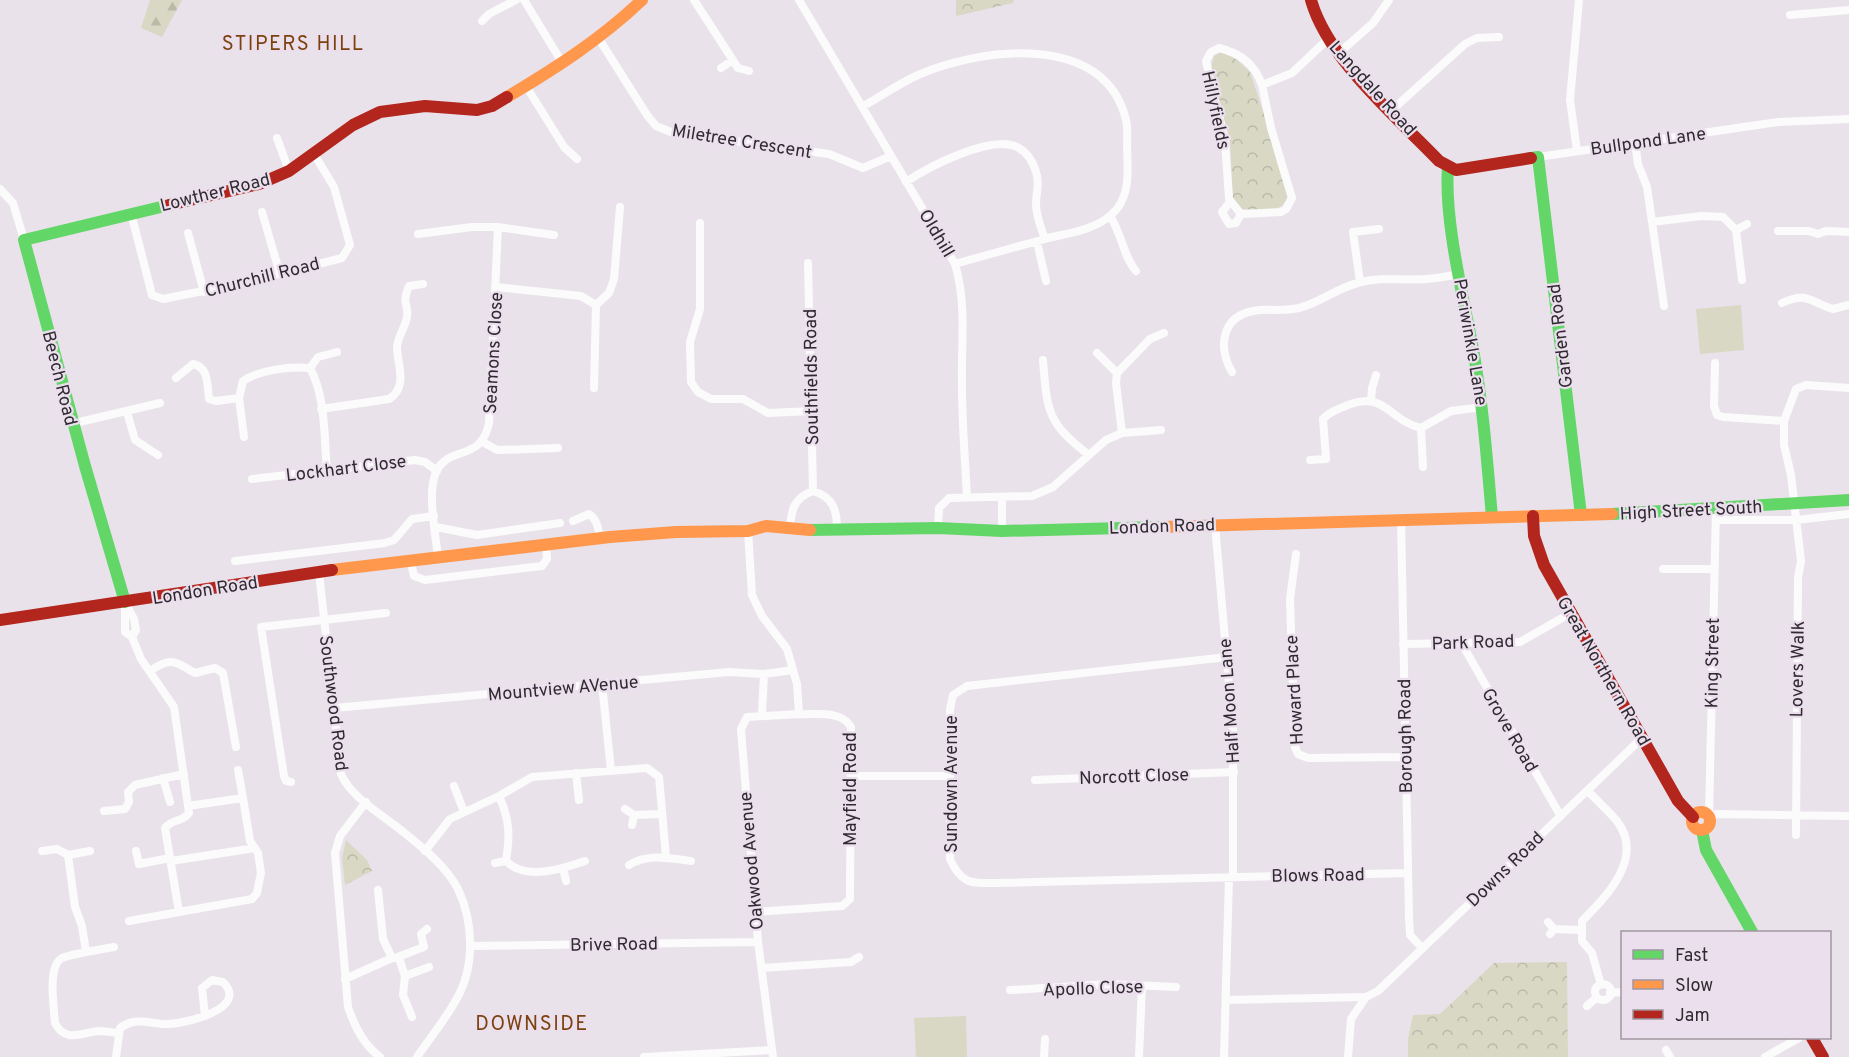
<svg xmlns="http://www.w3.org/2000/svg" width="1849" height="1057" font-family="Overpass,sans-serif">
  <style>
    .forest { fill: url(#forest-firs) }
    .park { fill: url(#park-crowns) }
    .garden { fill: #d8d8c5 }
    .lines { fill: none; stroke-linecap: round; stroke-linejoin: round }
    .street { stroke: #fcfbfc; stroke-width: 8 }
    .fast { stroke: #63d668; stroke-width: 12 }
    .slow { stroke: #ff974d; stroke-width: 12 }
    .jam { stroke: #b3261e; stroke-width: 12 }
    .labels { text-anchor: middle; stroke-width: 4.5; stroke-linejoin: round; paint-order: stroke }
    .street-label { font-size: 18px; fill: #2f2a30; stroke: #ebdfed }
    .neighbourhood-label { font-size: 20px; letter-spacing: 1.5px; fill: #7c420e; stroke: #ebdfed }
  </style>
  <defs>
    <pattern id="forest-firs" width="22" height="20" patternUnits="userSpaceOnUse" patternTransform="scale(1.5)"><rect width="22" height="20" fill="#d8d8c5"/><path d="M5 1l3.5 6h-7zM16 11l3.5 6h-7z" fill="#babaaa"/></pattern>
    <pattern id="park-crowns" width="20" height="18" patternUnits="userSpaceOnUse" patternTransform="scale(1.5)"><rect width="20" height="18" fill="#d8d8c5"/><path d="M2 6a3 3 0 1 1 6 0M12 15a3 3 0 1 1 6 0" fill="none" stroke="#babaaa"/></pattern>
  </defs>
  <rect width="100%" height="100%" fill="#e9e2ea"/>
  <path class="forest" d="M 150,0 L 182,0 L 162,37 L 141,28 Z"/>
  <path class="park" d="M 956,0 L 1014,0 L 1013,3 L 956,16 Z
    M 1222,52 L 1233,56 L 1250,72 L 1287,183 C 1292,216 1266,210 1241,209 L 1233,198 L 1230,141 L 1211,69 L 1214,56 Z
    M 346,840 L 367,860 L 372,871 L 345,885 L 342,858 Z
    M 1567,962 L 1568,1057 L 1408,1057 L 1408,1039 L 1413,1015 L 1440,1014 L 1494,963 Z"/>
  <path class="garden" d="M 1741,305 L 1744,350 L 1700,354 L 1696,309 Z
    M 966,1016 L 967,1057 L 916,1057 L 914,1018 Z"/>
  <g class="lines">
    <path class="street" d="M 524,0 L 563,64
      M 694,0 L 738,68 L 749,71
      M 799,0 L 955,264 C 967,305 961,343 962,385 C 962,422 965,459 967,497
      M 1790,15 L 1849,10
      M 482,21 L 489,14 L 516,0
      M 599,39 L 647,115 L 656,126 L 671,132 L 829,154 L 863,168 L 891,156
      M 1340,52 L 1373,23 L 1389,0
      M 721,68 L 733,60
      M 1262,85 C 1255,64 1240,53 1219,48 L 1211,52 L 1206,61 L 1225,141 L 1229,199 L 1241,214 L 1281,212 L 1286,209 L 1292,198 L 1271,128 L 1262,85 L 1292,73 L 1328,39
      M 526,86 L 564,147 L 577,159
      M 862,107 C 880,97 898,84 918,75 C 980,48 1105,31 1126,120 C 1128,128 1127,138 1127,147 C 1128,171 1131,198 1111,215 C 1094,230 1069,233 1048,238 C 1017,247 986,255 955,264
      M 1392,110 L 1465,44 L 1477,38 L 1499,37
      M 277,138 L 289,171
      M 1635,142 L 1638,164 L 1647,187 L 1664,306
      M 1577,151 L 1570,100 L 1579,0
      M 1538,157 L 1778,122 L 1849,119
      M 906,182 C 928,167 992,134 1017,147 C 1027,152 1033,162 1036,172 C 1040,183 1036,192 1036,204 C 1036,216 1041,228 1045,239
      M 0,189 L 13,203 L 24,240
      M 1230,202 L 1222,212 L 1229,224 L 1236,223 L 1241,214
      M 262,212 L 280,274
      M 131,213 L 152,295 L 163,299 L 243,283 L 342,258 L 350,245 L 334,187 L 314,154
      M 1110,216 C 1122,234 1123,256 1136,271
      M 1652,222 L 1701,216 L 1723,217 L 1736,230 L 1742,280
      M 700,223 L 700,309 L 690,342 L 691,382 L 698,392 L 711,399 L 743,399 L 768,413 L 812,411
      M 1736,230 L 1747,224
      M 1778,231 L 1809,231 L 1818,234 L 1826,231 L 1849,232
      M 188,233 L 204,292
      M 418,234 L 472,227 L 498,227 L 554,235
      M 1037,242 L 1046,281
      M 808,263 L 813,491
      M 1360,282 L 1353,232 L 1379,229
      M 496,287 L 581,296 L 596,305 L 594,388
      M 1782,303 C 1807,291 1810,302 1833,309 L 1849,305
      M 596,305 L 609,293 L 614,279 L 620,207
      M 1097,353 L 1117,373
      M 1043,360 C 1047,411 1047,423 1089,455
      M 1715,363 L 1714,406 L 1717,415 L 1723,417 L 1784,421
      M 310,368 L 318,357 L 337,352
      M 1232,372 C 1218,348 1221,317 1253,311 C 1268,308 1282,312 1299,308 C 1319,303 1337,288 1358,283 C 1382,276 1404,281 1427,279 C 1438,278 1449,276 1459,274
      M 176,378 L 193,364 C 209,367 207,385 209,399 L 216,401 L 239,398
      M 1371,401 L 1372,388 L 1376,375
      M 321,409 L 389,399 C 408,387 398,367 397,348 C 397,338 405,328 407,317 C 409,303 401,305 409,286 L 423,284
      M 127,412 L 135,440 L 158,455
      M 71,424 L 160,403
      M 1421,428 L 1423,467
      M 1122,433 L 1116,383 L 1117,373 L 1150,339 L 1164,333
      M 244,437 L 239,398 L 243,381 C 259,370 291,366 310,368 C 326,397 324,438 327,470
      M 481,441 L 497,450 L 558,448
      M 1310,460 L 1326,459 L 1323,419 C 1330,411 1339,409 1348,405 C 1386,391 1390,421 1421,428 L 1451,411 L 1483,407
      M 252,479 L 415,460 L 425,462 L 437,471
      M 1401,519 L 1409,917 L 1410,935 L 1422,948
      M 1716,520 L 1796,520 L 1849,514
      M 573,521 L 589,514 C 598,520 598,529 600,538
      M 1215,525 L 1233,731 L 1233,877
      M 436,527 L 477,535 L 560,523
      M 938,528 L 939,508 L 949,498 L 1032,496 L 1053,487 L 1106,440 L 1122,433 L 1161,430
      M 790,530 C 791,511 793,498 813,491 C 833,497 837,510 837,529
      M 748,531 L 752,595 L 762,616 L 787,649 L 797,684 L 799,714 C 816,715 841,710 851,727 L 850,899 L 842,906 L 755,912
      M 1002,531 L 1002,498
      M 1296,554 L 1290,599 L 1295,747 L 1298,754 L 1308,758 L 1405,757
      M 438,558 C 436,535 426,491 437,470 C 451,445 481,462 489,423 L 498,227
      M 235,561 L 385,543 L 394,540 L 412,519 L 434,516
      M 411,563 L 414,576 L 425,580 L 542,566 L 547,559 L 546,546
      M 1663,569 L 1714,569
      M 319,572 L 341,774 C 351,797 378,812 397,827 C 418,844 445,864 458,889 C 474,923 475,968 456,1000 C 445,1020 430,1038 417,1057
      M 125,602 L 125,632 L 132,637 L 141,659 L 174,707 L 189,813 C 183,822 172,819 165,828 L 179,912 L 129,921
      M 125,602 L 134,619 L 136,630 L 132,637
      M 1403,644 L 1520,642 L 1571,613
      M 1462,644 L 1560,815
      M 1227,657 L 967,686 L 953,695 L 950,709 L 950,859 C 962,886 973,883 1000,883 L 1407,873
      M 150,671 C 172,656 175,662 195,673 L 215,668 L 223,673 L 236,747
      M 602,684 L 611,771
      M 334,708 L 729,672 L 764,674 L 793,670
      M 762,714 L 764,674
      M 238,770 L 243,798
      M 576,773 L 579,800
      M 851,776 L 949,776
      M 163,778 L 170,802
      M 1035,780 L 1234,772
      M 291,782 L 286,781 L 284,776 L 261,627 L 386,613
      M 454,786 L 464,812
      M 1588,791 C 1597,801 1608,810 1617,821 C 1645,858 1606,897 1582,921 L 1582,941 L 1592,953 L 1601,985
      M 499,796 C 510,820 510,836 506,861 C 526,881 562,869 585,861
      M 366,802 L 340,836 L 335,853 L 348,1007 C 355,1027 363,1044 380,1057
      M 625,809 L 634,815 L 632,825
      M 104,811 L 125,809 L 129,802 L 128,792 L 135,785 L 184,774
      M 634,815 L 661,814
      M 1709,816 L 1716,509
      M 1710,818 L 1716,814 L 1849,816
      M 1796,835 L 1798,578 L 1801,561 L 1791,475 L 1784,445 L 1784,421 L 1796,389 L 1806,385 L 1849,388
      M 42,851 L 57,849 L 68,855 L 90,851
      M 136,851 L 139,864 L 170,858
      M 425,851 L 450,819 L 499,796 L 532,777 L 647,768 L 659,777 L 666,857
      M 68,855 L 75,907 L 82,926 L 86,952 C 79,954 69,955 62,958 C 47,966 54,1008 55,1023 C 65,1043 81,1033 98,1031 C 104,1031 111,1032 117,1033
      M 171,861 L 255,848
      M 495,863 L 506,861
      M 629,865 C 647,853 670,858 691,861
      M 563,868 L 566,881
      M 179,912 L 252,899 L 257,893 L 261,873 L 258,853 L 250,841 L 243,798 L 188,806
      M 1548,922 L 1554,929 L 1550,934
      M 1554,929 L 1580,930
      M 470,946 L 758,942
      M 86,952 L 114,947
      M 395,958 L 424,947 L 421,934 L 427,929
      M 399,958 L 405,976 L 403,995 L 412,1017
      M 762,968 L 851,962 L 859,957
      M 405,976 L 429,967
      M 345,979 L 392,958 L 383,939 L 378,890
      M1595 992a8 8 0 1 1 16 0a8 8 0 1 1-16 0Z
      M 1010,990 L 1108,984 L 1176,987
      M 1610,993 L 1622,992
      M 1227,1000 L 1366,997 L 1378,991 L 1642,738
      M 1587,1006 L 1597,997
      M 1666,1050 L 1670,1057
      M 116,1057 L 120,1028 C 124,1025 128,1023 133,1022 C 144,1020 155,1024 166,1024 C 184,1024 250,1009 223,982 L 212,980 L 202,988 L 205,1016
      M 644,1057 L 772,1050
      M 773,1057 L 758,942 L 741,729 L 747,717 L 799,714
      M 1044,1057 L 1045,1039
      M 1139,1057 L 1142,986
      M 1224,1057 L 1229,877
      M 1348,1057 L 1351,1019 L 1366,997
      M 1765,1057 L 1799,1038"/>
    <path class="fast" d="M 1531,158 L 1538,157 L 1581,515
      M 1448,167 C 1444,220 1463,295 1473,349 C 1483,405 1487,460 1492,517
      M 1612,514 L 1849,500
      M 810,530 L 938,528 L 1002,531 L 1162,527
      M 125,602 L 85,466 L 24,240 L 169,205
      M 1702,830 L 1706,850 L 1752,932"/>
    <path class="slow" d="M 507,97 C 556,68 601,39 642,0
      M 1162,527 L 1612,514
      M 332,570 L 610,537 L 676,532 L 748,531 L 766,526 L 810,530
      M1692 821a9 9 0 1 1 18 0a9 9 0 1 1-18 0Z"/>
    <path class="jam" d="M 1311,0 C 1328,60 1397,117 1439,161 L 1456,170 L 1531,158
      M 169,205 L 259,184 L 289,171 L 353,125 L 380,112 L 425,106 L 477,110 L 492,106 L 507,97
      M 1533,516 L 1534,536 L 1544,565 L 1678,801 L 1693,817
      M 0,620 L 332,570
      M 1812,1038 L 1823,1057"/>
  </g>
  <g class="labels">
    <g class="street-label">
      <text transform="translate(1373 88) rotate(48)" y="6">Langdale Road</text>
      <text transform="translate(1216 110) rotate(78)" y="6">Hillyfields</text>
      <text transform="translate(742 141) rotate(9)" y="6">Miletree Crescent</text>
      <text transform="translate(1648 141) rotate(-8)" y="6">Bullpond Lane</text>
      <text transform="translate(215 192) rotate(-14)" y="6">Lowther Road</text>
      <text transform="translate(937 233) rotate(59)" y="6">Oldhill</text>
      <text transform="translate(262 277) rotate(-14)" y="6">Churchill Road</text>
      <text transform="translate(1560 336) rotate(-97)" y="6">Garden Road</text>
      <text transform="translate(1471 342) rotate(80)" y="6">Periwinkle Lane</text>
      <text transform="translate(493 353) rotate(-87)" y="6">Seamons Close</text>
      <text transform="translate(811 377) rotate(-91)" y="6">Southfields Road</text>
      <text transform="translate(60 378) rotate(76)" y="6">Beech Road</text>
      <text transform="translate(346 468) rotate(-7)" y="6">Lockhart Close</text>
      <text transform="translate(1691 510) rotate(-3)" y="6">High Street South</text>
      <text transform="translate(1162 526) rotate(-2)" y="6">London Road</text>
      <text transform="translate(205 590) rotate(-9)" y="6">London Road</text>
      <text transform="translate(1473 642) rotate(-2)" y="6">Park Road</text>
      <text transform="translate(1712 663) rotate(-89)" y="6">King Street</text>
      <text transform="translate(1797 669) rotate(-89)" y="6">Lovers Walk</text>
      <text transform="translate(1604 671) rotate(60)" y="6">Great Northern Road</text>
      <text transform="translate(563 688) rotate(-5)" y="6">Mountview AVenue</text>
      <text transform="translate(1294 690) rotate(-93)" y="6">Howard Place</text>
      <text transform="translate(1229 701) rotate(-94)" y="6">Half Moon Lane</text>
      <text transform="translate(334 703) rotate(83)" y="6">Southwood Road</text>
      <text transform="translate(1510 730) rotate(60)" y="6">Grove Road</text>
      <text transform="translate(1405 736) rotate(-91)" y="6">Borough Road</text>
      <text transform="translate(1134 776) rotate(-2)" y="6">Norcott Close</text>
      <text transform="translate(951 784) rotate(-90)" y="6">Sundown Avenue</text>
      <text transform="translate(850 789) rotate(-90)" y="6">Mayfield Road</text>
      <text transform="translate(751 861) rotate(-95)" y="6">Oakwood Avenue</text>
      <text transform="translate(1505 869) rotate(-44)" y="6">Downs Road</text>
      <text transform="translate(1318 875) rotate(-1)" y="6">Blows Road</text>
      <text transform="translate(614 944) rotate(-1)" y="6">Brive Road</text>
      <text transform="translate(1093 988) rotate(-2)" y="6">Apollo Close</text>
    </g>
    <g class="neighbourhood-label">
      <text x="293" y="50">STIPERS HILL</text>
      <text x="532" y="1030">DOWNSIDE</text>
    </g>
  </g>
  <rect x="1621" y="931" width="210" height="108" fill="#ebdfed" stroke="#a097a1" stroke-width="1.5"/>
  <rect x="1633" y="950" width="30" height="9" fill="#63d668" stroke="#a097a1" stroke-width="1.5"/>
  <text x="1675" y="961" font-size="18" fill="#2f2a30">Fast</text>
  <rect x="1633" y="980" width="30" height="9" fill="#ff974d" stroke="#a097a1" stroke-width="1.5"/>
  <text x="1675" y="991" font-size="18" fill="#2f2a30">Slow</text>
  <rect x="1633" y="1010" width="30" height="9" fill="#b3261e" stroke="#a097a1" stroke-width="1.5"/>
  <text x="1675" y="1021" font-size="18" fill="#2f2a30">Jam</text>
</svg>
